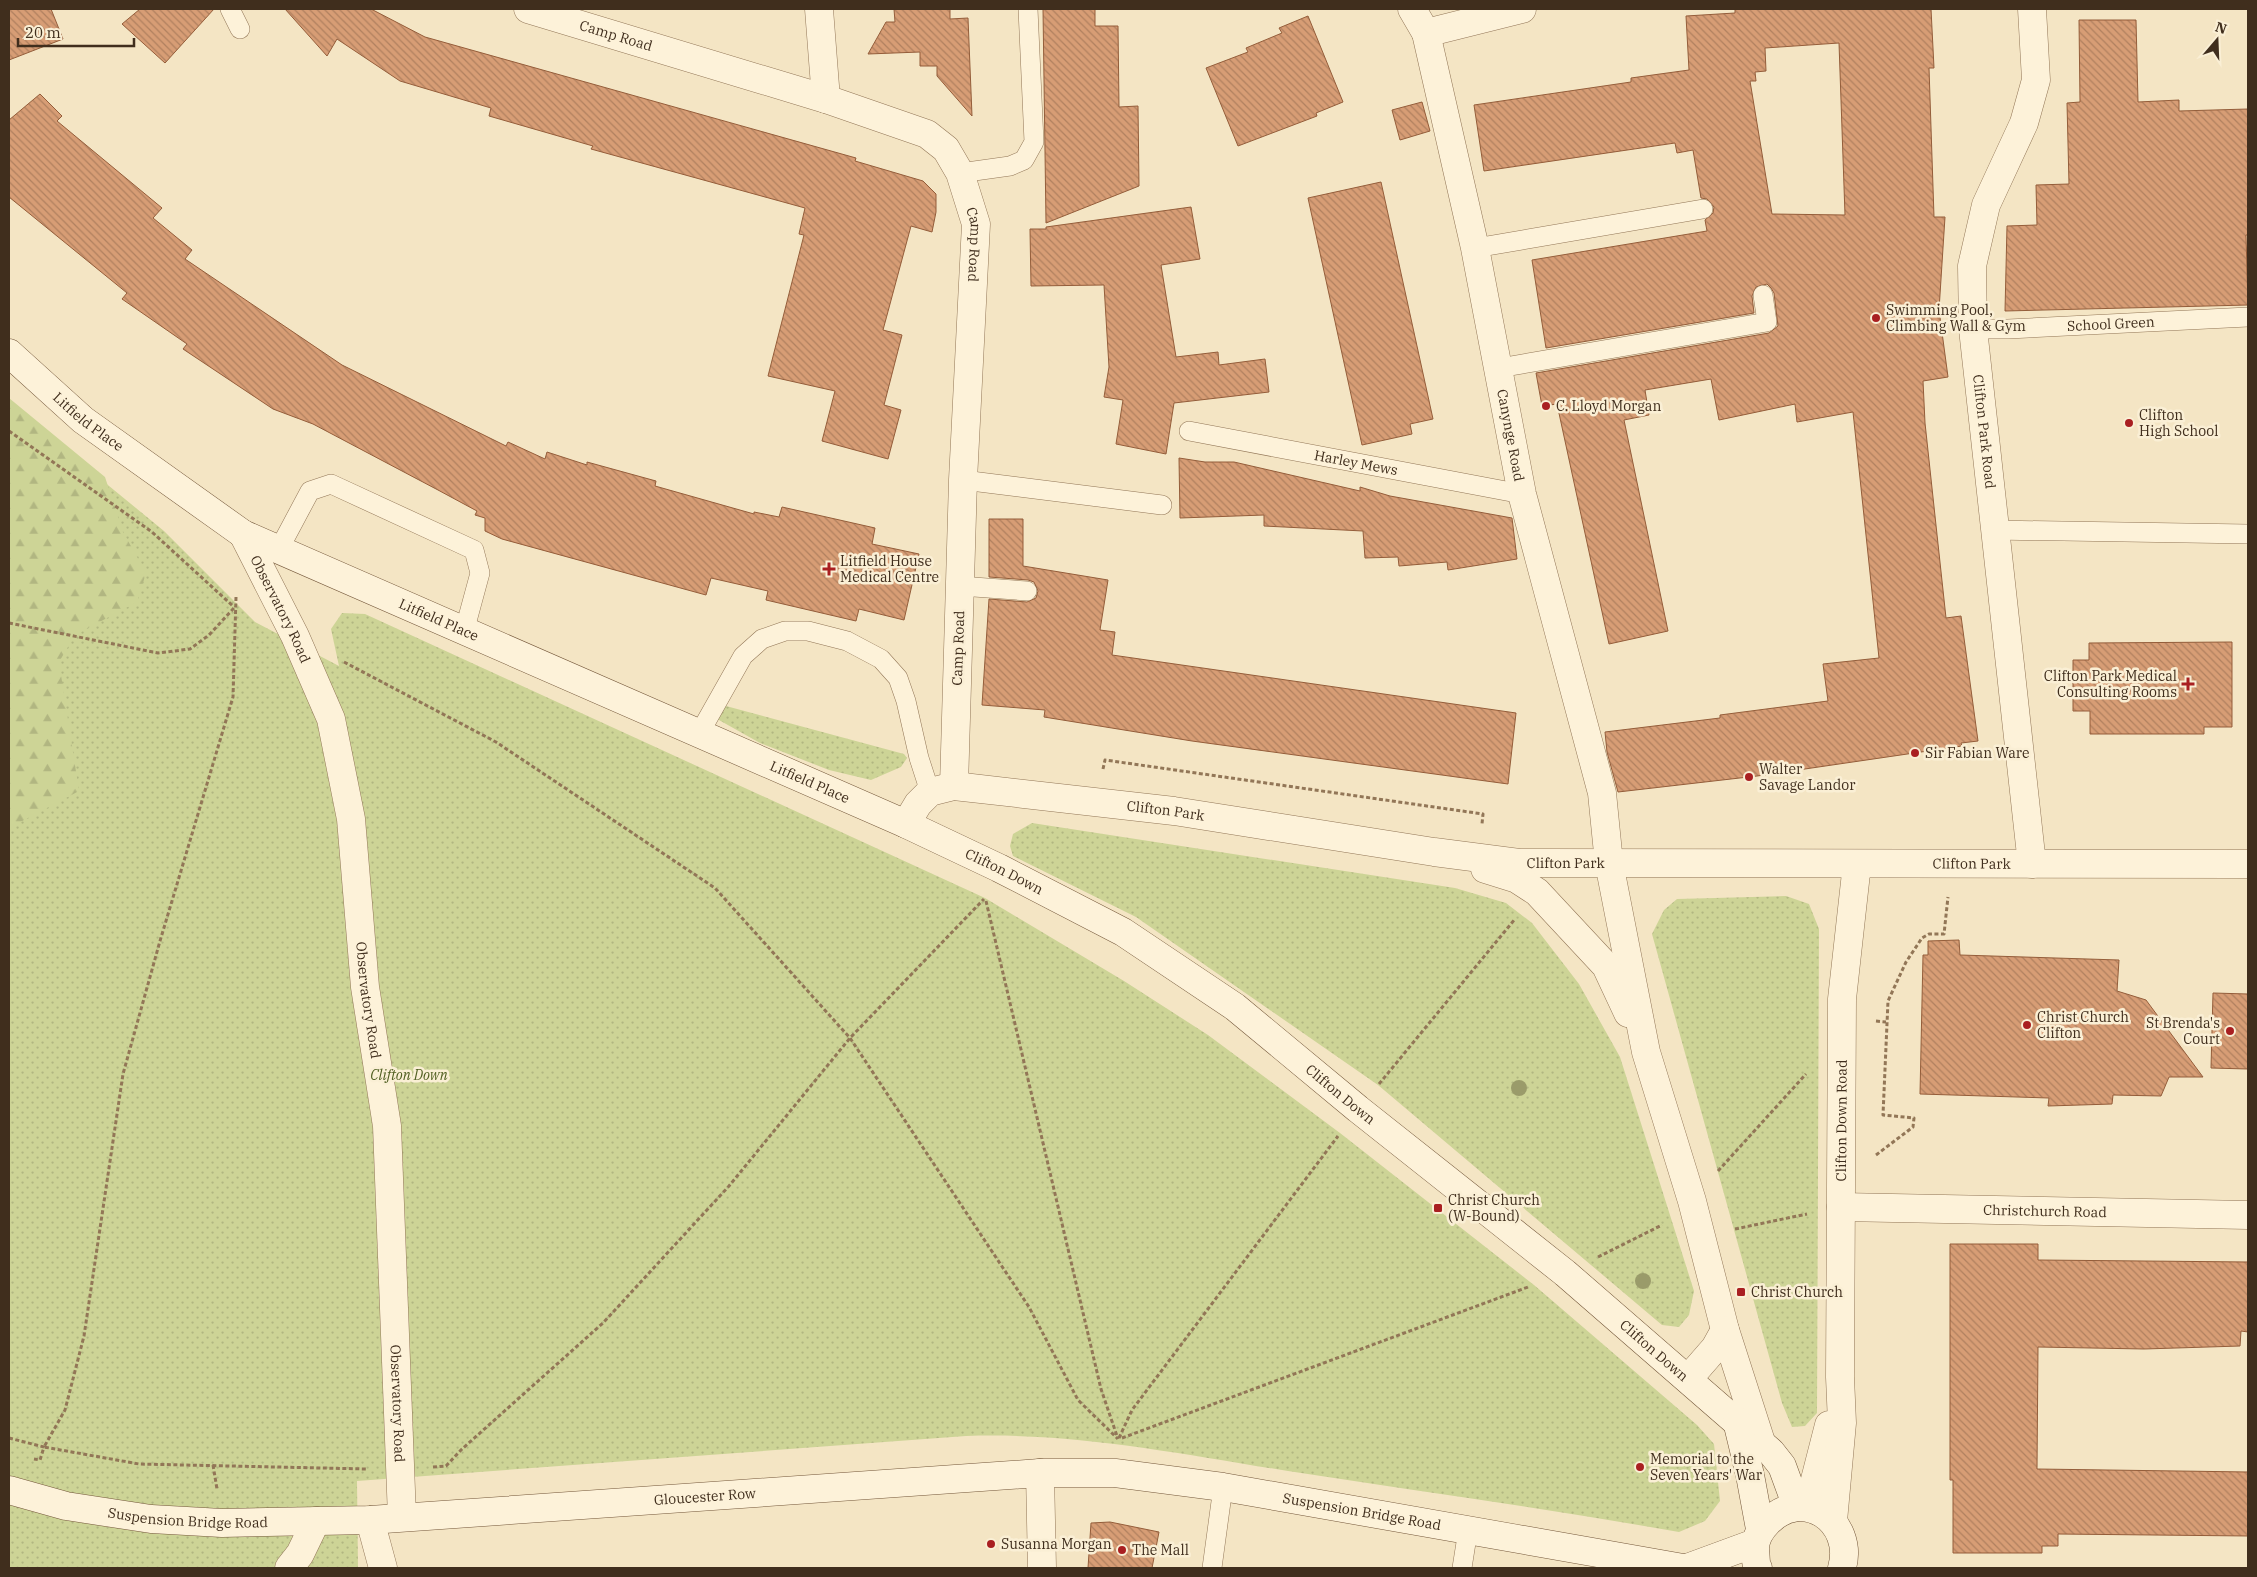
<svg xmlns="http://www.w3.org/2000/svg" width="2257" height="1577" font-family="'IBM Plex Serif',serif">
  <style>
    .grass { fill: url(#grass-dots) }
    .forest { fill: url(#forest-firs) }
    .building { fill: url(#building-back-hatch); stroke: #945d3a; fill-rule: evenodd }
    .lines { fill: none; stroke-linecap: round; stroke-linejoin: round }
    .lane-casing { stroke: #927657; stroke-width: 20 }
    .street-casing { stroke: #927657; stroke-width: 29 }
    .secondary-casing { stroke: #74573a; stroke-width: 29 }
    .path { stroke: #927657; stroke-width: 3; stroke-dasharray: 4 2.5; stroke-linecap: butt }
    .lane { stroke: #fdf2d9; stroke-width: 19 }
    .street { stroke: #fdf2d9; stroke-width: 28 }
    .secondary { stroke: #fdf2d9; stroke-width: 28 }
    .tree { fill: #9a9b6a }
    .poi-dot { fill: #a91f21; stroke: #faefd5; stroke-width: 2 }
    .labels { text-anchor: middle; stroke-width: 5; stroke-linejoin: round; paint-order: stroke }
    .street-label { font-size: 14px; fill: #402e1d; stroke: #faefd5 }
    .poi-label { font-size: 14px; fill: #402e1d; stroke: #faefd5; text-anchor: start }
    .park-label { font-size: 14px; font-style: italic; fill: #505f21; stroke: #faefd5 }
  </style>
  <defs>
    <pattern id="grass-dots" width="8" height="8" patternUnits="userSpaceOnUse" patternTransform="scale(1.25)"><rect width="8" height="8" fill="#cdd496"/><path d="M2 2h.1M6 6h.1" fill="none" stroke="#b1b681" stroke-width="1.8" stroke-linecap="round"/></pattern>
    <pattern id="forest-firs" width="22" height="20" patternUnits="userSpaceOnUse" patternTransform="scale(1.25)"><rect width="22" height="20" fill="#cdd496"/><path d="M5 1l3.5 6h-7zM16 11l3.5 6h-7z" fill="#b1b681"/></pattern>
    <pattern id="building-back-hatch" width="6" height="6" patternUnits="userSpaceOnUse" patternTransform="scale(1.25)"><rect width="6" height="6" fill="#d79d75"/><path d="M-1 5l2 2M0 0l6 6M5-1l2 2" fill="none" stroke="#b0805f"/></pattern>
  </defs>
  <rect width="100%" height="100%" fill="#f4e5c4"/>
  <path class="grass" d="M 9,404 L 164,531 L 255,622 L 339,666 L 331,629 L 342,613 L 365,614 L 985,898 L 1124,981 L 1208,1035 L 1340,1133 L 1534,1285 L 1697,1425 L 1714,1444 L 1720,1501 L 1705,1521 L 1679,1532 C 1549,1509 1418,1491 1288,1471 C 1181,1454 1074,1432 966,1436 L 357,1481 L 358,1568 L 9,1568 Z
    M 714,706 L 726,706 L 904,754 L 907,758 L 901,767 L 871,780 L 829,770 L 760,743 L 710,715 Z
    M 1032,823 L 1455,888 L 1506,903 L 1532,923 L 1579,984 L 1620,1057 L 1694,1291 L 1689,1315 L 1679,1327 L 1662,1325 L 1378,1085 L 1136,917 L 1013,856 L 1010,846 L 1013,834 Z
    M 1786,896 L 1809,904 L 1819,929 L 1817,1413 L 1805,1426 L 1792,1427 L 1782,1403 L 1652,934 L 1664,910 L 1677,899 Z"/>
  <path class="forest" d="M 9,398 L 105,477 L 123,532 L 146,573 L 137,602 L 75,635 L 59,662 L 79,791 L 9,828 Z"/>
  <path class="building" d="M 9,9 L 51,9 L 63,39 L 9,60 Z
    M 140,9 L 214,9 L 165,63 L 122,24 Z
    M 285,9 L 371,9 L 425,37 L 856,158 L 855,161 L 923,181 L 936,194 L 936,212 L 932,232 L 911,226 L 883,330 L 902,335 L 884,405 L 901,410 L 888,459 L 822,441 L 835,391 L 768,376 L 804,235 L 799,234 L 805,208 L 591,149 L 593,146 L 489,116 L 491,108 L 400,81 L 337,39 L 327,56 Z
    M 894,9 L 950,9 L 950,19 L 968,18 L 972,116 L 937,76 L 937,66 L 920,66 L 920,52 L 868,54 L 886,22 L 895,22 Z
    M 1043,9 L 1095,9 L 1095,26 L 1118,26 L 1119,107 L 1138,106 L 1139,186 L 1046,223 Z
    M 1735,9 L 1931,9 L 1934,68 L 1929,68 L 1934,217 L 1945,217 L 1939,310 L 1948,377 L 1923,381 L 1925,423 L 1946,618 L 1961,616 L 1978,741 L 1961,743 L 1962,746 L 1757,776 L 1618,792 L 1607,752 L 1605,732 L 1720,718 L 1720,715 L 1828,701 L 1823,664 L 1879,658 L 1853,412 L 1797,422 L 1795,404 L 1719,420 L 1711,379 L 1645,390 L 1649,415 L 1624,420 L 1668,631 L 1609,644 L 1557,404 L 1542,406 L 1536,373 L 1769,333 L 1778,326 L 1774,293 L 1771,288 L 1767,284 L 1756,287 L 1752,296 L 1754,313 L 1546,348 L 1532,260 L 1707,231 L 1705,220 L 1713,213 L 1714,207 L 1707,199 L 1701,198 L 1693,150 L 1677,153 L 1675,143 L 1484,171 L 1474,105 L 1631,82 L 1631,78 L 1689,70 L 1686,16 L 1735,13 ZM 1839,43 L 1845,215 L 1772,214 L 1750,81 L 1756,81 L 1755,72 L 1766,71 L 1765,48 Z
    M 1308,16 L 1343,102 L 1316,113 L 1317,116 L 1238,146 L 1206,68 L 1248,52 L 1246,48 L 1282,33 L 1279,28 Z
    M 2079,20 L 2136,20 L 2138,102 L 2179,100 L 2179,111 L 2248,109 L 2248,235 L 2246,235 L 2248,305 L 2005,311 L 2007,226 L 2037,225 L 2036,185 L 2069,184 L 2067,103 L 2080,102 Z
    M 40,94 L 62,116 L 57,121 L 162,208 L 153,218 L 192,250 L 185,259 L 342,365 L 506,446 L 508,442 L 545,459 L 547,452 L 587,465 L 587,462 L 656,481 L 655,486 L 754,514 L 754,512 L 779,517 L 782,507 L 875,528 L 872,544 L 919,554 L 904,620 L 859,609 L 856,621 L 766,600 L 768,591 L 711,578 L 706,595 L 502,539 L 485,531 L 485,518 L 475,515 L 477,511 L 438,490 L 313,424 L 273,409 L 183,349 L 187,344 L 122,299 L 127,293 L 9,197 L 9,120 Z
    M 1422,102 L 1430,131 L 1400,140 L 1392,110 Z
    M 1381,182 L 1433,419 L 1410,424 L 1412,434 L 1362,445 L 1308,198 Z
    M 1191,207 L 1200,259 L 1161,265 L 1176,357 L 1218,352 L 1219,365 L 1265,359 L 1269,392 L 1174,403 L 1166,454 L 1116,444 L 1123,400 L 1104,397 L 1109,367 L 1104,285 L 1031,286 L 1030,229 L 1046,229 L 1046,227 Z
    M 1179,458 L 1205,462 L 1234,462 L 1360,491 L 1360,487 L 1390,496 L 1512,518 L 1517,559 L 1448,570 L 1447,562 L 1399,566 L 1398,557 L 1365,558 L 1363,531 L 1264,526 L 1264,515 L 1180,518 Z
    M 989,519 L 1023,519 L 1023,566 L 1108,580 L 1100,630 L 1115,632 L 1112,655 L 1516,713 L 1508,784 L 1192,741 L 1044,717 L 1045,710 L 982,705 L 989,599 L 1027,602 L 1036,598 L 1038,591 L 1034,582 L 1028,580 L 989,577 Z
    M 2232,642 L 2232,727 L 2204,727 L 2204,734 L 2090,734 L 2090,711 L 2073,711 L 2073,660 L 2089,660 L 2089,643 Z
    M 1959,940 L 1960,955 L 2119,960 L 2117,991 L 2146,1000 L 2203,1077 L 2169,1077 L 2161,1096 L 2113,1095 L 2112,1104 L 2048,1106 L 2049,1098 L 1920,1094 L 1923,955 L 1928,955 L 1928,941 Z
    M 2213,993 L 2248,994 L 2248,1069 L 2211,1068 Z
    M 1950,1244 L 2038,1244 L 2038,1260 L 2248,1262 L 2248,1332 L 2241,1331 L 2240,1346 L 2144,1349 L 2038,1347 L 2037,1469 L 2248,1472 L 2248,1536 L 2058,1534 L 2058,1546 L 2042,1546 L 2042,1553 L 1953,1553 L 1953,1480 L 1950,1480 Z
    M 1110,1522 L 1159,1532 L 1152,1568 L 1088,1568 L 1091,1523 Z"/>
  <g class="lines">
    <defs>
      <g id="lane">
        <path d="M 230,9 L 240,29"/>
        <path d="M 960,173 L 1010,166 L 1024,160 L 1034,142 L 1028,9"/>
        <path d="M 1475,248 L 1703,209"/>
        <path id="s1" d="M 1973,329 L 2008,329 L 2248,317"/>
        <path d="M 1499,368 L 1767,322 L 1763,295"/>
        <path id="s2" d="M 1189,431 L 1522,494"/>
        <path d="M 963,480 L 1162,505"/>
        <path d="M 1994,530 L 2248,534"/>
        <path d="M 278,551 L 310,491 L 331,484 L 474,550 L 480,573 L 464,632"/>
        <path d="M 960,586 L 1027,591"/>
        <path d="M 699,734 L 743,656 L 762,639 L 785,631 L 808,631 L 847,641 L 881,659 L 898,678 L 906,701 L 919,758 L 930,792"/>
        <path d="M 1212,1568 L 1223,1487"/>
        <path d="M 1462,1568 L 1468,1530"/>
      </g>
      <g id="street">
        <path id="s3" d="M 528,9 L 826,99 L 927,134 L 946,149 L 960,173 L 976,224 L 963,480 L 954,786"/>
        <path d="M 819,9 L 826,99"/>
        <path id="s4" d="M 1412,9 L 1426,33 L 1475,248 L 1522,494 L 1602,793 L 1609,863 L 1646,1052 L 1692,1201 L 1725,1330 L 1761,1442"/>
        <path id="s5" d="M 2032,9 L 2036,80 L 2024,123 L 1986,205 L 1972,266 L 1973,329 L 2032,864"/>
        <path d="M 1426,33 L 1522,9"/>
        <path id="s6" d="M 243,534 L 295,636 L 331,719 L 351,819 L 365,987 L 387,1126 L 402,1517"/>
        <path id="s7" d="M 906,824 L 918,804 L 930,792 L 954,786 L 1174,811 L 1434,852 L 1519,863 L 2248,864"/>
        <path d="M 1485,869 L 1517,879 L 1537,892 L 1606,966 L 1628,1013"/>
        <path id="s8" d="M 1841,1207 L 2248,1215"/>
        <path d="M 1688,1379 L 1715,1348 L 1725,1330"/>
        <path d="M 1040,1473 L 1042,1568"/>
        <path d="M 1808,1507 L 1829,1425"/>
        <path d="M 370,1520 L 383,1568"/>
        <path id="s9" d="M 1833,1521 L 1842,1423 L 1840,1377 L 1842,999 L 1857,864"/>
        <path d="M 289,1568 L 300,1554 L 316,1521"/>
      </g>
      <g id="secondary">
        <path id="s10" d="M 9,353 L 83,420 L 243,534 L 906,824 L 999,868 L 1123,932 L 1235,1007 L 1358,1109 L 1565,1273 L 1771,1452 L 1782,1466 L 1797,1507"/>
        <path d="M 1737,1421 L 1750,1475 L 1760,1529"/>
        <path id="s11" d="M 9,1490 L 66,1506 L 151,1519 L 222,1523 L 370,1520 L 1040,1473 L 1115,1473 L 1223,1487 L 1683,1568"/>
        <path d="M 1687,1568 L 1755,1543"/>
        <path d="M 1758,1568 C 1755,1563 1756,1556 1755,1549 C 1755,1538 1760,1530 1768,1522 C 1803,1486 1855,1521 1842,1568"/>
      </g>
    </defs>
    <use href="#lane" class="lane-casing"/>
    <use href="#street" class="street-casing"/>
    <use href="#secondary" class="secondary-casing"/>
    <path class="path" d="M 9,431 L 152,532 L 234,607
      M 236,597 L 233,697 L 160,941 L 123,1074 L 84,1336 L 65,1410 L 44,1447 L 139,1464 L 367,1469
      M 9,623 L 158,653 L 190,649 L 209,635 L 234,608
      M 344,662 L 496,742 L 715,888 L 850,1038 L 1029,1307 L 1078,1400 L 1118,1439
      M 1103,769 L 1105,760 L 1483,814 L 1482,824
      M 986,901 L 1101,1389 L 1118,1439
      M 1876,1021 L 1886,1022
      M 1379,1084 L 1515,919
      M 1876,1155 L 1913,1127 L 1914,1118 L 1883,1115 L 1888,1001 L 1906,962 L 1922,938 L 1929,934 L 1944,934 L 1948,897
      M 1718,1171 L 1806,1074
      M 1735,1229 L 1807,1214
      M 1598,1257 L 1662,1225
      M 9,1438 L 44,1447 L 40,1460 L 34,1459
      M 1119,1438 L 1132,1410 L 1338,1136
      M 1122,1438 L 1528,1287
      M 213,1465 L 217,1489
      M 433,1467 L 446,1466 L 462,1449 L 603,1323 L 729,1186 L 850,1038 L 984,899"/>
    <use href="#lane" class="lane"/>
    <use href="#street" class="street"/>
    <use href="#secondary" class="secondary"/>
  </g>
  <g class="tree">
    <circle cx="1519" cy="1088" r="8"/>
    <circle cx="1643" cy="1281" r="8"/>
  </g>
  <g class="poi-dot">
    <circle cx="1876" cy="318" r="5"/>
    <circle cx="1546" cy="406" r="5"/>
    <circle cx="2129" cy="423" r="5"/>
    <path d="M826.5 561.5h5v5h5v5h-5v5h-5v-5h-5v-5h5z"/>
    <path d="M2185.5 676.5h5v5h5v5h-5v5h-5v-5h-5v-5h5z"/>
    <circle cx="1915" cy="753" r="5"/>
    <circle cx="1749" cy="777" r="5"/>
    <circle cx="2027" cy="1025" r="5"/>
    <circle cx="2230" cy="1031" r="5"/>
    <rect x="1433" y="1203" width="10" height="10" rx="2.5"/>
    <rect x="1736" y="1287" width="10" height="10" rx="2.5"/>
    <circle cx="1640" cy="1467" r="5"/>
    <circle cx="991" cy="1544" r="5"/>
    <circle cx="1122" cy="1550" r="5"/>
  </g>
  <g class="labels">
    <g class="street-label">
      <text dy="5" stroke="none"><textPath href="#s3" startOffset="92">Camp Road</textPath></text>
      <text dy="5" stroke="none"><textPath href="#s3" startOffset="544">Camp Road</textPath></text>
      <text dy="5" stroke="none"><textPath href="#s1" startOffset="138">School Green</textPath></text>
      <text dy="5" stroke="none"><textPath href="#s10" startOffset="105">Litfield Place</textPath></text>
      <text dy="5" stroke="none"><textPath href="#s5" startOffset="435">Clifton Park Road</textPath></text>
      <text dy="5" stroke="none"><textPath href="#s4" startOffset="439">Canynge Road</textPath></text>
      <text dy="5" stroke="none"><textPath href="#s2" startOffset="170">Harley Mews</textPath></text>
      <text dy="5" stroke="none"><textPath href="#s6" startOffset="84">Observatory Road</textPath></text>
      <text dy="5" stroke="none"><textPath href="#s10" startOffset="510">Litfield Place</textPath></text>
      <text transform="translate(958 648) rotate(-88)" y="5">Camp Road</text>
      <text dy="5" stroke="none"><textPath href="#s10" startOffset="915">Litfield Place</textPath></text>
      <text dy="5" stroke="none"><textPath href="#s7" startOffset="278">Clifton Park</textPath></text>
      <text dy="5" stroke="none"><textPath href="#s7" startOffset="682">Clifton Park</textPath></text>
      <text dy="5" stroke="none"><textPath href="#s7" startOffset="1088">Clifton Park</textPath></text>
      <text dy="5" stroke="none"><textPath href="#s10" startOffset="1129">Clifton Down</textPath></text>
      <text dy="5" stroke="none"><textPath href="#s6" startOffset="489">Observatory Road</textPath></text>
      <text dy="5" stroke="none"><textPath href="#s10" startOffset="1534">Clifton Down</textPath></text>
      <text dy="5" stroke="none"><textPath href="#s9" startOffset="401">Clifton Down Road</textPath></text>
      <text dy="5" stroke="none"><textPath href="#s8" startOffset="204">Christchurch Road</textPath></text>
      <text dy="5" stroke="none"><textPath href="#s10" startOffset="1939">Clifton Down</textPath></text>
      <text dy="5" stroke="none"><textPath href="#s6" startOffset="894">Observatory Road</textPath></text>
      <text dy="5" stroke="none"><textPath href="#s11" startOffset="700">Gloucester Row</textPath></text>
      <text dy="5" stroke="none"><textPath href="#s11" startOffset="1361">Suspension Bridge Road</textPath></text>
      <text dy="5" stroke="none"><textPath href="#s11" startOffset="182">Suspension Bridge Road</textPath></text>
    </g>
    <g class="poi-label">
      <text x="1886" y="315">Swimming Pool,<tspan x="1886" dy="16">Climbing Wall &amp; Gym</tspan></text>
      <text x="1556" y="411">C. Lloyd Morgan</text>
      <text x="2139" y="420">Clifton<tspan x="2139" dy="16">High School</tspan></text>
      <text x="840" y="566">Litfield House<tspan x="840" dy="16">Medical Centre</tspan></text>
      <text x="2177" y="681" text-anchor="end">Clifton Park Medical<tspan x="2177" dy="16">Consulting Rooms</tspan></text>
      <text x="1925" y="758">Sir Fabian Ware</text>
      <text x="1759" y="774">Walter<tspan x="1759" dy="16">Savage Landor</tspan></text>
      <text x="2037" y="1022">Christ Church<tspan x="2037" dy="16">Clifton</tspan></text>
      <text x="2220" y="1028" text-anchor="end">St Brenda's<tspan x="2220" dy="16">Court</tspan></text>
      <text x="1448" y="1205">Christ Church<tspan x="1448" dy="16">(W-Bound)</tspan></text>
      <text x="1751" y="1297">Christ Church</text>
      <text x="1650" y="1464">Memorial to the<tspan x="1650" dy="16">Seven Years' War</tspan></text>
      <text x="1001" y="1549">Susanna Morgan</text>
      <text x="1132" y="1555">The Mall</text>
    </g>
    <g class="park-label">
      <text x="409" y="1080">Clifton Down</text>
    </g>
  </g>
  <rect width="2257" height="1577" fill="none" stroke="#402e1d" stroke-width="20"/>
  <g transform="translate(2217 40) rotate(19)" stroke="#faefd5" stroke-width="4" paint-order="stroke">
  <path d="M0-4L9 19L0 12L-9 19Z" fill="#402e1d"/>
  <text y="-8" font-size="14" font-weight="bold" text-anchor="middle" fill="#402e1d">N</text>
  </g>
  <path d="M18 38v8h116v-8" fill="none" stroke="#402e1d" stroke-width="2.5"/>
  <text x="25" y="38" font-size="15" fill="#402e1d" stroke="#faefd5" stroke-width="4" paint-order="stroke">20 m</text>
</svg>
